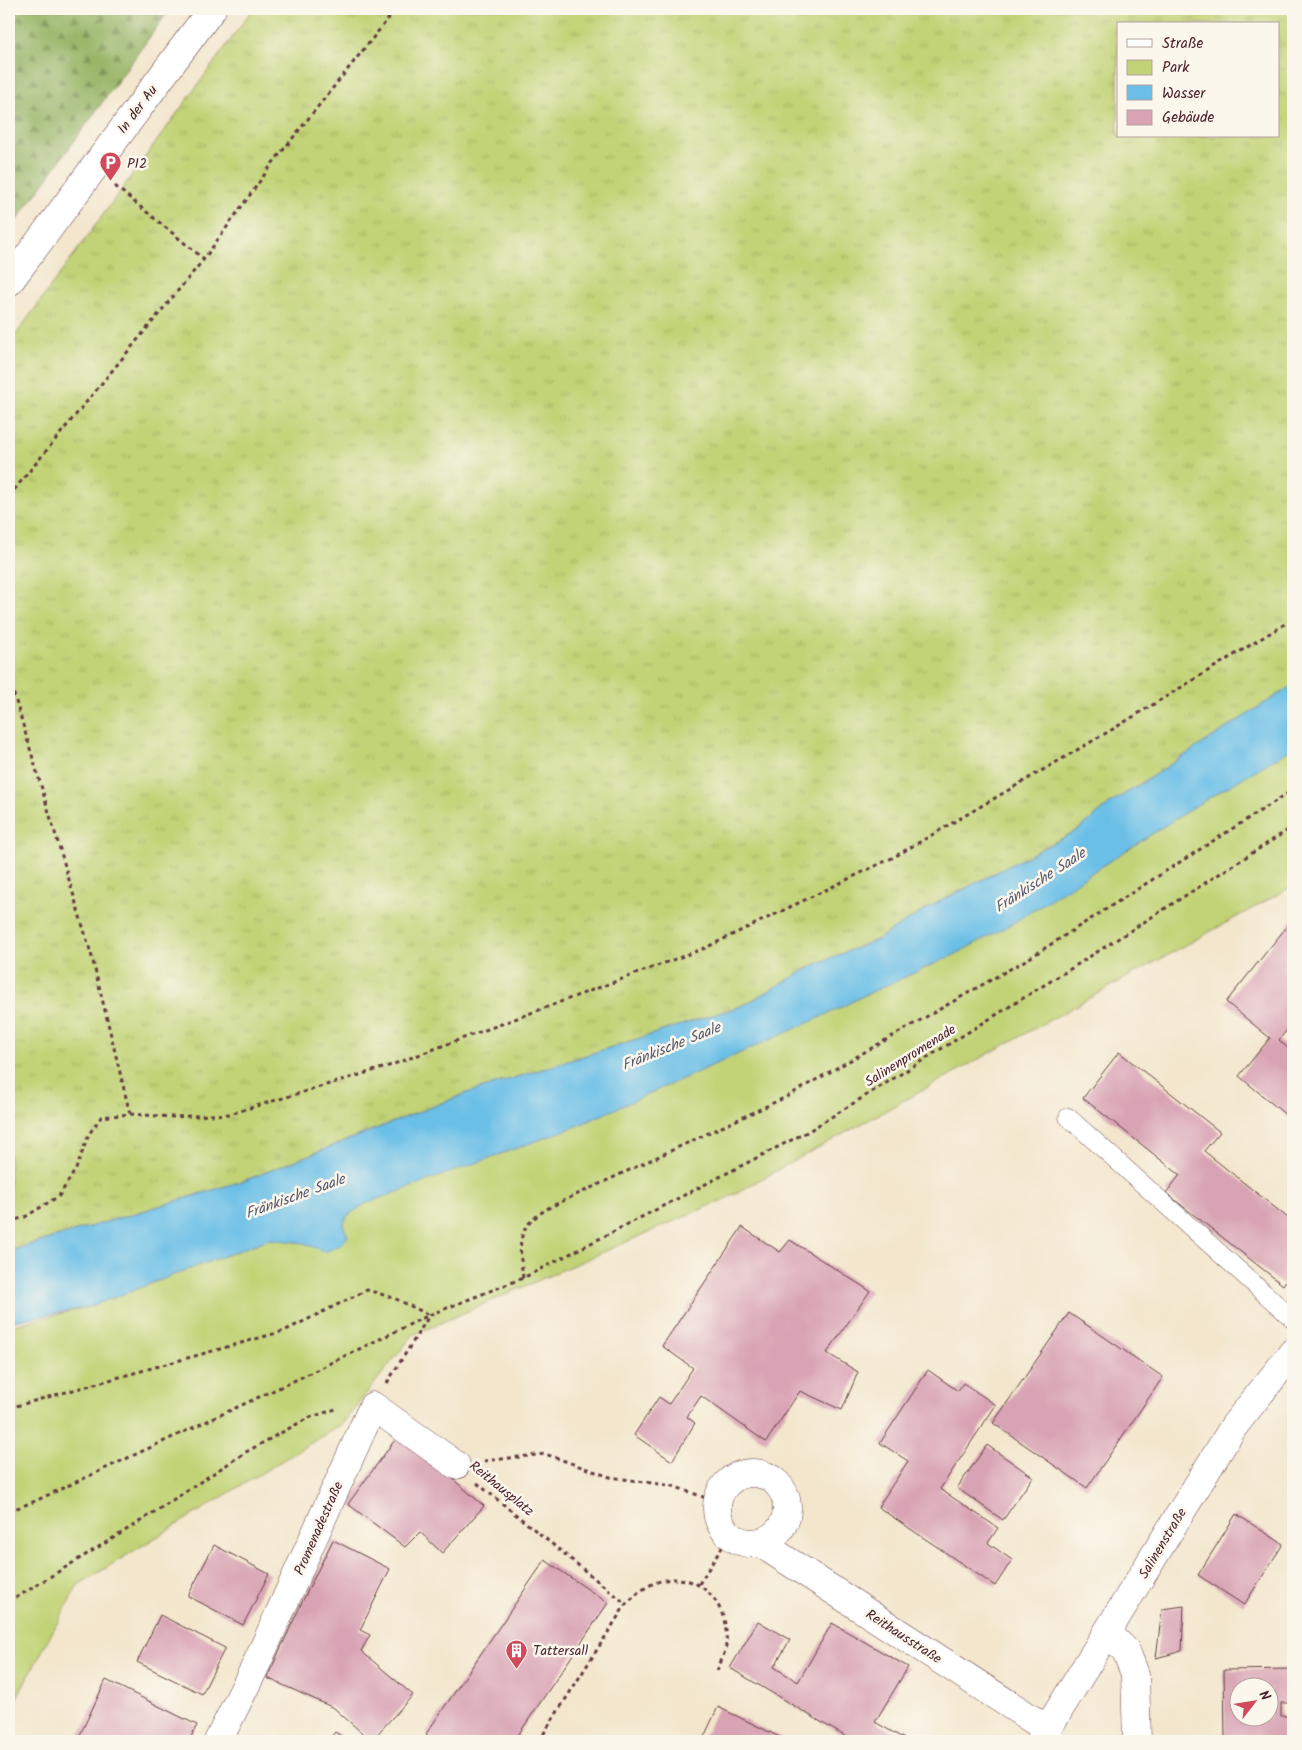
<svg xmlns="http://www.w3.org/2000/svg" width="1302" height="1750" font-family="Kalam,sans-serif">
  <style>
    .grass { fill: url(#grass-tufts); stroke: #867950; fill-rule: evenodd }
    .forest { fill: url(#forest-firs); stroke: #716a49 }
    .park { fill: #c1d376; stroke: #867950 }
    .water { fill: #6bbfe7; stroke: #5a6f89 }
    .building { fill: #d8a3b4; fill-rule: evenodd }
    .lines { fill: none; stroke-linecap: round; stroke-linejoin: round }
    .lane-casing { stroke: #633d43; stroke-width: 19 }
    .street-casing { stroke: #633d43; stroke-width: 29 }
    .path { stroke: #633d43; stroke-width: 3; stroke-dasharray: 4 4; stroke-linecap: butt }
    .lane { stroke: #fff; stroke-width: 18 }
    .street { stroke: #fff; stroke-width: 28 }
    .labels { text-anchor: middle; stroke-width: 5; stroke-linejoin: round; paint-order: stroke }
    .street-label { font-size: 14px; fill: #4a1f2b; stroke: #fbf7ec }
    .poi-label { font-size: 14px; fill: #4a1f2b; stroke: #fbf7ec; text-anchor: start }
    .water-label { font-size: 15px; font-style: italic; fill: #56576d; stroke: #fbf7ec }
  </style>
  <defs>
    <pattern id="grass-tufts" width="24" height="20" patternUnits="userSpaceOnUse" patternTransform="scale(1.25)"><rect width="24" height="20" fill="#c1d376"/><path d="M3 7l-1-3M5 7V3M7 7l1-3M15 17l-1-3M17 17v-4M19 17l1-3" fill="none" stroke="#a7b566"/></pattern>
    <pattern id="forest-firs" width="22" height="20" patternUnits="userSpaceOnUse" patternTransform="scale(1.25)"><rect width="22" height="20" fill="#98b567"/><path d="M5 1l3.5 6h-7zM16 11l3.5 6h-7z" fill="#7e9355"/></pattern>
  </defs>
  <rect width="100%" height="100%" fill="#fbf7ec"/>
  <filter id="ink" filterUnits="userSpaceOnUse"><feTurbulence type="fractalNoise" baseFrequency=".02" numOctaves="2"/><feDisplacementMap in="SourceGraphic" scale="10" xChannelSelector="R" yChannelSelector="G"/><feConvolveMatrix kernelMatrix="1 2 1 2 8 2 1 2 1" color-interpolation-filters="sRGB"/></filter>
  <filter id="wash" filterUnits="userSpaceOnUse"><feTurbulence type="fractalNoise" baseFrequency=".0096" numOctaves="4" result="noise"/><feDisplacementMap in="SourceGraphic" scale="20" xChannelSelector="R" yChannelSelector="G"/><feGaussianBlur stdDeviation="1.12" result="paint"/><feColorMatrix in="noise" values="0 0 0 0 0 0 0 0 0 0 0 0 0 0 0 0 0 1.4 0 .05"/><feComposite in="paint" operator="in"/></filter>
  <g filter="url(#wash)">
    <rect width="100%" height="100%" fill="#f3e6cd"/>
    <path class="grass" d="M 253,9 L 1293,9 L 1293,685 L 1111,803 L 1078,830 L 933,905 L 878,939 L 814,965 L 744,1005 L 467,1093 L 246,1180 L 9,1251 L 9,344 ZM 1118,24 L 1278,24 L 1278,136 L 1118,136 Z"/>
    <path class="forest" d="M 9,9 L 170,9 L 9,231 Z"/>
    <path class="park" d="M 1293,717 L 1293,886 L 725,1199 L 413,1335 L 342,1424 L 78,1585 L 9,1712 L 9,1326 L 89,1307 L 863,996 Z"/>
    <path class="water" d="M 1293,685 L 1293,748 L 1197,805 L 1010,925 L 954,955 L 863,996 L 830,1013 L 577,1126 L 367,1203 L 348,1215 L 343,1225 L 348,1236 L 342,1244 L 325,1252 L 304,1243 L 269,1239 L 89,1307 L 9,1322 L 9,1251 L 246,1180 L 467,1093 L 744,1005 L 814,965 L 878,939 L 933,905 L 1078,830 L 1111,803 Z"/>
    <g id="blocks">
      <path class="building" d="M 1293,919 L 1293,1022 L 1279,1040 L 1293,1053 L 1293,1121 L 1239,1076 L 1270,1038 L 1226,1002 Z
        M 1119,1052 L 1220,1132 L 1204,1151 L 1293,1222 L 1293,1271 L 1283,1285 L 1166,1193 L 1180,1175 L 1083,1098 Z
        M 742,1227 L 780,1252 L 790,1240 L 870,1291 L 827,1353 L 858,1372 L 842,1410 L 800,1391 L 766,1442 L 701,1396 L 687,1417 L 695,1423 L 672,1461 L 634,1435 L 659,1397 L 669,1404 L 693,1368 L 662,1346 Z
        M 1069,1313 L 1163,1377 L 1087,1488 L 993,1423 Z
        M 928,1370 L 958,1391 L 963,1383 L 996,1405 L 940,1489 L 998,1528 L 988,1543 L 1012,1560 L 995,1586 L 878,1507 L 908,1461 L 880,1443 Z
        M 400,1433 L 484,1506 L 442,1553 L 420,1532 L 405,1547 L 348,1504 Z
        M 987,1445 L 1033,1477 L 1003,1520 L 957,1488 Z
        M 1236,1514 L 1283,1544 L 1244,1605 L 1198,1575 Z
        M 333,1540 L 390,1569 L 360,1630 L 370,1635 L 361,1651 L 413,1695 L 371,1741 L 334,1708 L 267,1678 L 302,1602 Z
        M 214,1545 L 269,1574 L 243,1625 L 188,1596 Z
        M 545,1560 L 608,1603 L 514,1741 L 436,1741 L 426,1734 Z
        M 1184,1606 L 1182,1651 L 1156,1658 L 1162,1609 Z
        M 160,1615 L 225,1648 L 202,1694 L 137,1662 Z
        M 758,1621 L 790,1640 L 774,1667 L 798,1682 L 832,1623 L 908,1667 L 875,1722 L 908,1741 L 853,1741 L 730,1668 Z
        M 1293,1669 L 1293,1703 L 1281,1703 L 1281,1716 L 1291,1716 L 1292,1741 L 1225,1741 L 1224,1670 ZM 1240,1688 L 1270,1688 L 1270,1718 L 1240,1718 Z
        M 106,1680 L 197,1725 L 189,1741 L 77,1741 Z
        M 718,1707 L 788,1741 L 702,1741 Z
        M 335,1732 L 349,1741 L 328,1741 Z"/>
    </g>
  </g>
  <g filter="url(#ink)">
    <use href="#blocks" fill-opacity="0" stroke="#633d43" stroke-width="1"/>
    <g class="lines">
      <defs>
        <path id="lane" d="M 1068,1117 L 1293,1319"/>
        <path id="street" d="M 9,282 L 212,9
          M717 1508a35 35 0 1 1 70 0a35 35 0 1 1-70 0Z
          M 760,1543 L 1047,1729
          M 1108,1633 L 1126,1651 L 1135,1674 L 1137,1741
          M 218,1741 L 255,1667 L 373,1406 L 456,1465
          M 1040,1741 L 1234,1426 L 1293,1352"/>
      </defs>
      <use href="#lane" class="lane-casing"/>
      <use href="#street" class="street-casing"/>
      <path class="path" d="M 115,186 L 204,259
        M 9,496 L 204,259 L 272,164 L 396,9
        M 9,678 L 92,957 L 130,1114
        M 9,1222 L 25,1217 L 59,1196 L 76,1169 L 89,1134 L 101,1117 L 130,1114 L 173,1117 L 230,1114 L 386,1067 L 705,948 L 894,857 L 1113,729 L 1293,619
        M 523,1278 C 519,1241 515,1228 550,1207 L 786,1097 L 1031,957 L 1293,790
        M 387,1383 L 429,1316
        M 9,1408 L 284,1331 L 367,1290 L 394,1298 L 429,1315
        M 484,1461 L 545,1454 L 610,1477 L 673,1486 L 717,1502
        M 477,1483 L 626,1604
        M 9,1511 L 33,1502 L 300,1378 L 429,1315 L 523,1278 L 807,1132 L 1075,966 L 1293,827
        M 699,1584 L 729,1536
        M 9,1602 L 136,1524 L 246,1452 L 308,1418 L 339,1408
        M 539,1741 L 626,1604 C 637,1594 646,1585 661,1581 C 702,1570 730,1607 726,1645 C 725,1654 720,1663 717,1671"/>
      <use href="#lane" class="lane"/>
      <use href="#street" class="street"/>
    </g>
  </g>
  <defs>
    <symbol id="parking-pin" viewBox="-11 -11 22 30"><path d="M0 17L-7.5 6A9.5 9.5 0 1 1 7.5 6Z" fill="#d1495b" stroke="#fbf7ec"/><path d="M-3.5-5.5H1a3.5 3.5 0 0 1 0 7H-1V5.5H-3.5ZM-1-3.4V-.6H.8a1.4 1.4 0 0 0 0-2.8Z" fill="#fff"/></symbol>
    <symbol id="building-pin" viewBox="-11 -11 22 30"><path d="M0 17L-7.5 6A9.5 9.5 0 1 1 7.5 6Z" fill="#d1495b" stroke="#fbf7ec"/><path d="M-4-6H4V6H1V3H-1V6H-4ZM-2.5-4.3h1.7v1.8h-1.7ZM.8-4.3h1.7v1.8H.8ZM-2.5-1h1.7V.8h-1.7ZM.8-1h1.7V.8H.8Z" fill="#fff"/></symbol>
  </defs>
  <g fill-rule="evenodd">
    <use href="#parking-pin" x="98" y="150" width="25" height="34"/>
    <use href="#building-pin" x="504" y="1638" width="25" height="34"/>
  </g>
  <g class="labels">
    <g class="street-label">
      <text transform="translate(137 109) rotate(-53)" y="5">In der Au</text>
      <text transform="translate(910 1055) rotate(-32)" y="5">Salinenpromenade</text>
      <text transform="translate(502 1488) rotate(39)" y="5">Reithausplatz</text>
      <text transform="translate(318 1528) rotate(-66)" y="5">Promenadestraße</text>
      <text transform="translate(1162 1543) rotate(-59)" y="5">Salinenstraße</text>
      <text transform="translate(904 1636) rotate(33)" y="5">Reithausstraße</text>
    </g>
    <g class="poi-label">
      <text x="127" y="168">P12</text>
      <text x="533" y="1655">Tattersall</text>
    </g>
    <g class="water-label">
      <text transform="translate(1040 880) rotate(-33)" y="5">Fränkische Saale</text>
      <text transform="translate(671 1046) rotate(-22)" y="5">Fränkische Saale</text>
      <text transform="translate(295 1196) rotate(-20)" y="5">Fränkische Saale</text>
    </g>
  </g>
  <rect width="1302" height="1750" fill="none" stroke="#fbf7ec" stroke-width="30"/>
  <rect x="1117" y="22" width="162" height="115" fill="#fbf7ec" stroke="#b4a19f"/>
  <rect x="1127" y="39" width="25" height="8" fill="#ffffff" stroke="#b4a19f"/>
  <text x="1162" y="48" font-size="15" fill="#4a1f2b">Straße</text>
  <rect x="1127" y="60" width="25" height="15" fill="#c1d376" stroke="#b4a19f"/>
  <text x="1162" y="72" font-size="15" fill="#4a1f2b">Park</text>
  <rect x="1127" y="85" width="25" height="15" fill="#6bbfe7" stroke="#b4a19f"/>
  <text x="1162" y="98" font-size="15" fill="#4a1f2b">Wasser</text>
  <rect x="1127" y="110" width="25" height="15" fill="#d8a3b4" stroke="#b4a19f"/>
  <text x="1162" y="122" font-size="15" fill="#4a1f2b">Gebäude</text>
  <g transform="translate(1254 1702) rotate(59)"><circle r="24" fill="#fbf7ec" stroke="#b4a19f"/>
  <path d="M0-4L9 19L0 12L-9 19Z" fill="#d1495b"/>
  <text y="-8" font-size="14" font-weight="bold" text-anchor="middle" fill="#4a1f2b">N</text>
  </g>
</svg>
